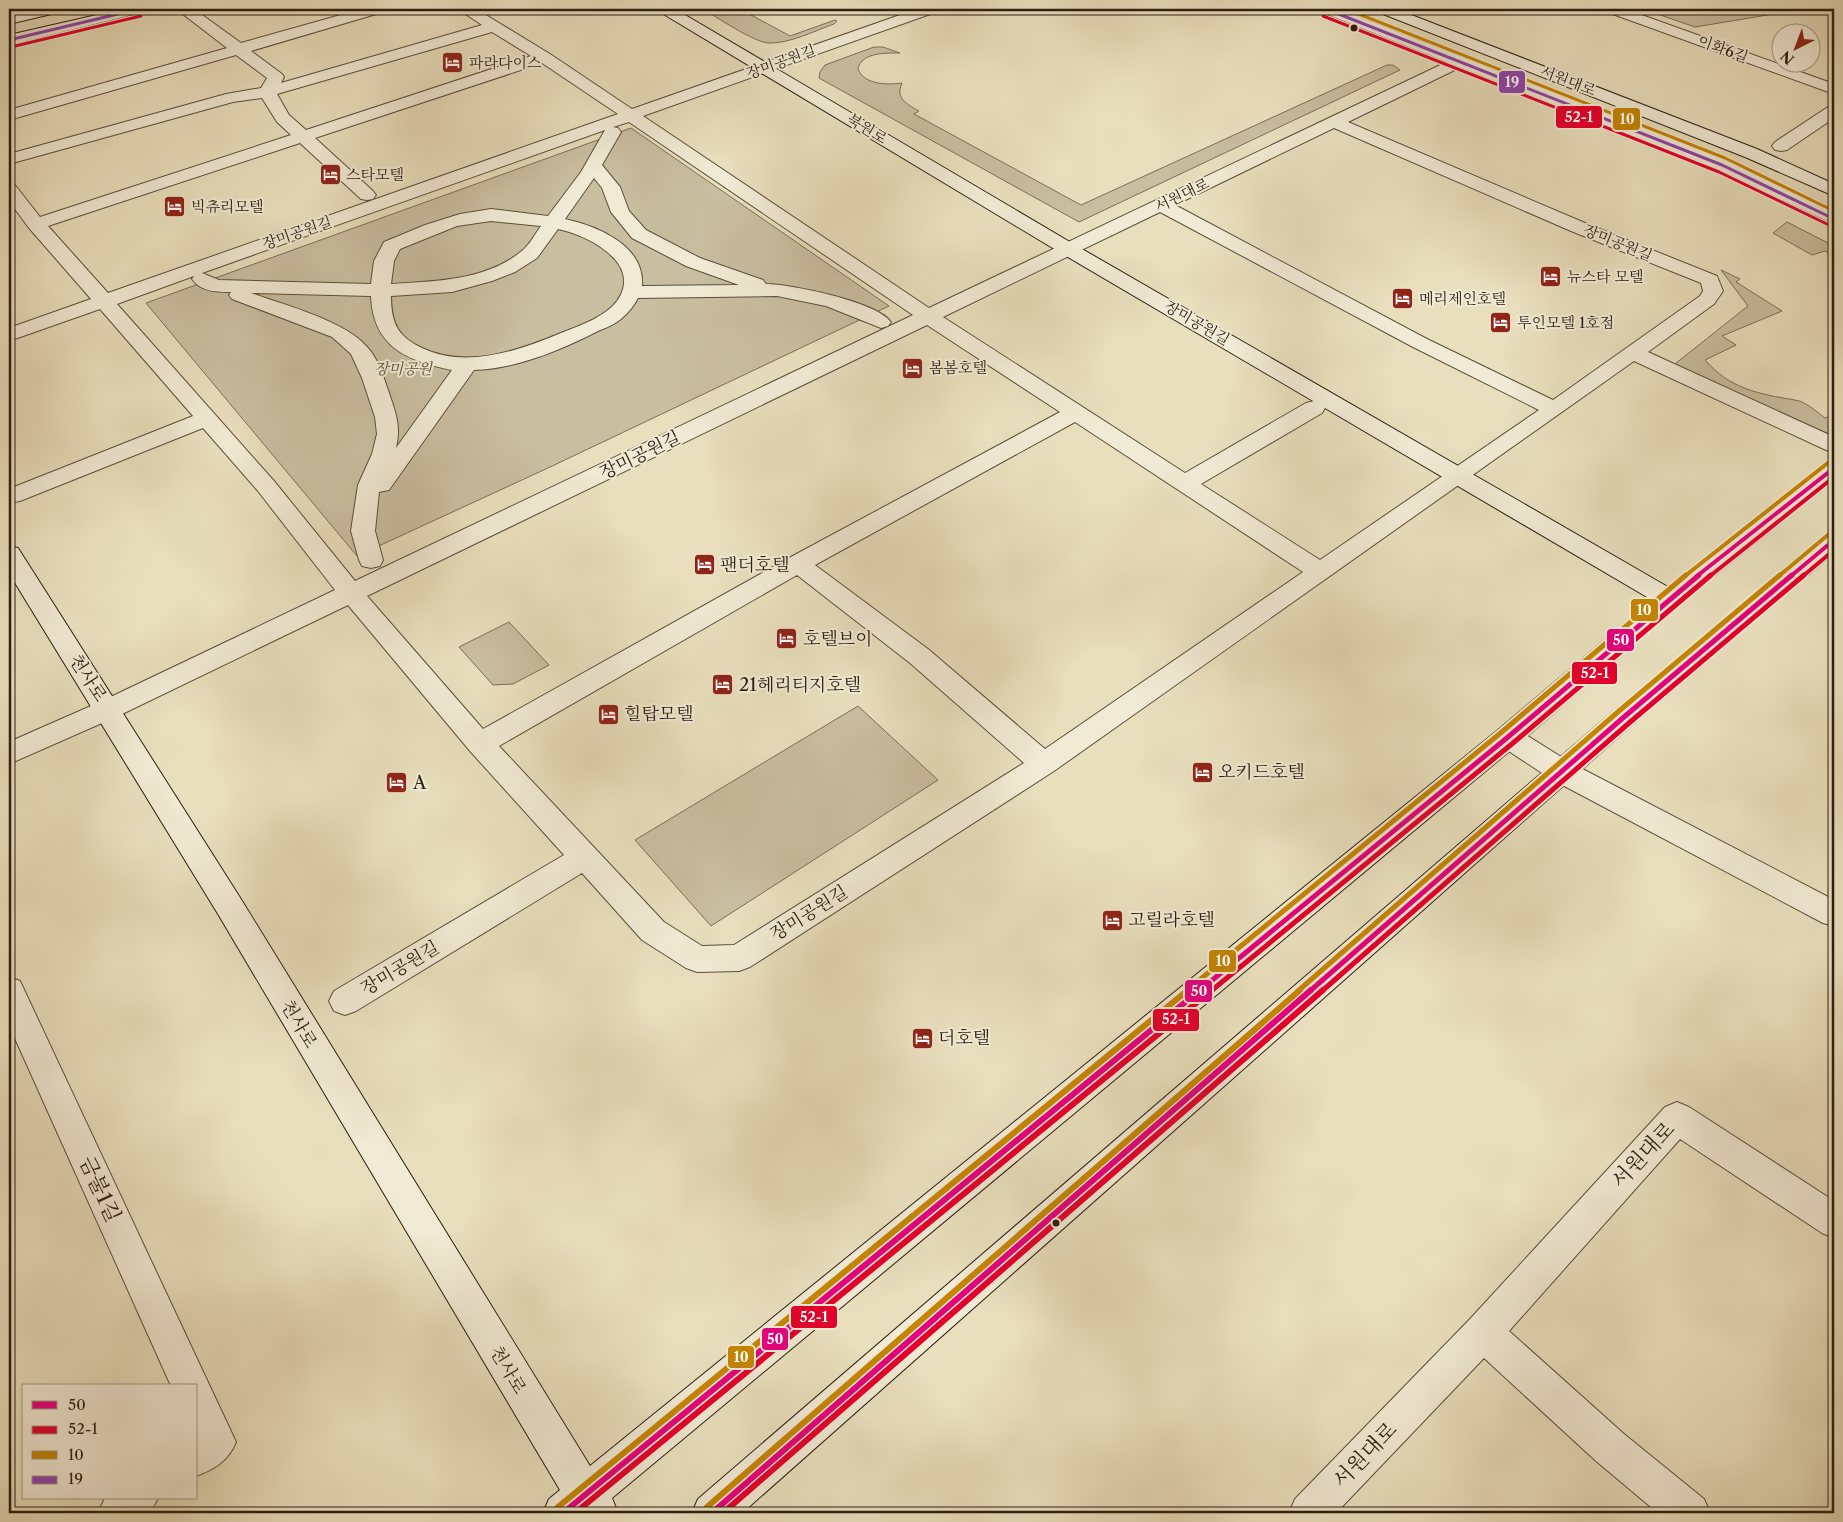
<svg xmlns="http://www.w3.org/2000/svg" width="1843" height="1522" font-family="'Libre Caslon Text','Noto Serif KR',serif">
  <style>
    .green { fill: #c9bea0; stroke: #7a6e58 }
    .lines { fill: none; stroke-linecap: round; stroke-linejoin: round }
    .street-casing { stroke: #5a4e3b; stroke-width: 2 }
    .secondary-casing { stroke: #2b1e10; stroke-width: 2 }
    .street { fill: #f1ead4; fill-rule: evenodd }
    .secondary { fill: #f1ead4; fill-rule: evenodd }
    .bus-1-far2-casing { stroke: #f1ead4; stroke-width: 7 }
    .bus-1-far1-casing { stroke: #f1ead4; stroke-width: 9 }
    .bus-1-casing { stroke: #f1ead4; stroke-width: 10 }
    .bus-2-far3-casing { stroke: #f1ead4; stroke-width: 5.5 }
    .bus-2-far2-casing { stroke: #f1ead4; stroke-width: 7 }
    .bus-2-far1-casing { stroke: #f1ead4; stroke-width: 9 }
    .bus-2-casing { stroke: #f1ead4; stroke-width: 10 }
    .bus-3-far3-casing { stroke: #f1ead4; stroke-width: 5.5 }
    .bus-3-far2-casing { stroke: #f1ead4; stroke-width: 7 }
    .bus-3-far1-casing { stroke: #f1ead4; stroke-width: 9 }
    .bus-3-casing { stroke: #f1ead4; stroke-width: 10 }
    .bus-4-casing { stroke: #f1ead4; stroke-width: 5.5 }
    .bus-1-far2 { stroke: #e5007d; stroke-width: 4 }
    .bus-1-far1 { stroke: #e5007d; stroke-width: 5 }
    .bus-1 { stroke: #e5007d; stroke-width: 6 }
    .bus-2-far3 { stroke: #e4002b; stroke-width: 3 }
    .bus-2-far2 { stroke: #e4002b; stroke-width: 4 }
    .bus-2-far1 { stroke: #e4002b; stroke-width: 5 }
    .bus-2 { stroke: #e4002b; stroke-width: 6 }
    .bus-3-far3 { stroke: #c48404; stroke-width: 3 }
    .bus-3-far2 { stroke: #c48404; stroke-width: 4 }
    .bus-3-far1 { stroke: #c48404; stroke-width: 5 }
    .bus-3 { stroke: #c48404; stroke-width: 6 }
    .bus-4 { stroke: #8e44ad; stroke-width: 3 }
    .bus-dot { fill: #2b1e10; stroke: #f1ead4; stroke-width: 2 }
    .labels { text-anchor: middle; stroke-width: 4; stroke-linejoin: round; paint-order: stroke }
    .far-street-label { font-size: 15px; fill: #2b1e10; stroke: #f1ead4 }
    .far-poi-label { font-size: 15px; fill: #2b1e10; stroke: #f1ead4; text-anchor: start }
    .far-park-label { font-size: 15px; font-style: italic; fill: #5a4e3b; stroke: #f1ead4 }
    .street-label { font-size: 18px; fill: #2b1e10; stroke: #f1ead4 }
    .poi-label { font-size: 18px; fill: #2b1e10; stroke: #f1ead4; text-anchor: start }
    .near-street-label { font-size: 21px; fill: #2b1e10; stroke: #f1ead4 }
    .line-badge { stroke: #f1ead4; stroke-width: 2 }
    .badge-label { font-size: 14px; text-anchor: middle; font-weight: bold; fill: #fff }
  </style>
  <rect width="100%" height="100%" fill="#e9dfbd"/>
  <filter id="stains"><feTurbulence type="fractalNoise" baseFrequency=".004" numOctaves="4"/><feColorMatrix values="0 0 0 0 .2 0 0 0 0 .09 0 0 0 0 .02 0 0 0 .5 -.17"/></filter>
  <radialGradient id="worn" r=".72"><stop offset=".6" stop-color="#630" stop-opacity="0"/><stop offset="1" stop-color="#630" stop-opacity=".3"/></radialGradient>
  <path class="green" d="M 703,9 L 740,9 L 790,36 L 835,20 L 837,21 L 834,24 C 814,31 789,44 768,43 C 752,41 718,18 703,9 Z
    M 1643,9 L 1804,9 L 1695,27 Z
    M 874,47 L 883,47 L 900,53 C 887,53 861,52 858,69 C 864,85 888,85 902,83 C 895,99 907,104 919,111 L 914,114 L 1081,205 L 1387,65 L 1393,65 L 1400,70 L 1079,222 L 819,78 L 820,72 L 825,65 Z
    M 631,128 L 889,306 L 548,468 L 357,556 L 146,303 Z
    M 1787,222 L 1834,246 L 1834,257 L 1825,251 L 1812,255 L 1773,233 Z
    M 1721,270 L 1740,279 L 1736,282 L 1782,311 L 1722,336 L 1736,345 L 1705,360 C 1730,389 1759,394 1795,400 C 1805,401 1817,412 1825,418 L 1834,414 L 1834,432 L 1822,434 L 1677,367 L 1675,364 L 1748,306 Z
    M 509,622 L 549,665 L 513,684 L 493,685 L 459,647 Z
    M 858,706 L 938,780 L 711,926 L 635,840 Z"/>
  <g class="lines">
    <defs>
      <path id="street" d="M 184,9 L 194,9 L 241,43 L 362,9 L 385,9 L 383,12 L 251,51 L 282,74 L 284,77 L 281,83 L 482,25 L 458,9 L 476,9 L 550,54 L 632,109 L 917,9 L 938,9 L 936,12 L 643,116 L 929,308 L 1453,59 L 1465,59 L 1467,62 L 1465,65 L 1348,122 L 1585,223 L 1717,276 L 1723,291 L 1714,304 L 1648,352 L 1834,437 L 1834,452 L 1826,450 L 1634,361 L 1054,771 L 750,967 L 739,971 L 697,972 L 686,968 L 642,940 L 582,873 L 356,1011 L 345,1015 L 334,1011 L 329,1001 L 334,991 L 564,855 L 470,751 L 348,605 L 118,716 L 9,764 L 9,742 L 100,702 L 335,590 L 258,491 L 203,428 L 20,501 L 9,503 L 9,489 L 193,416 L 100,309 L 9,341 L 9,328 L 91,299 L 29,228 L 9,201 L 9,184 L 15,185 L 40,217 L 291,135 L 277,122 L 262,98 L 233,102 L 9,164 L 9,154 L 226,94 L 261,88 L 267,78 L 236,55 L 9,120 L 9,110 L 227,48 L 184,15 L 181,12 ZM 492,32 L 531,56 L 306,130 L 289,115 L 277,94 ZM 542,63 L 618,114 L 108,293 L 48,226 L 300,143 L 361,199 L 367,200 L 373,199 L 376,195 L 373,191 L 315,138 ZM 629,122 L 913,315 L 355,581 L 274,481 L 117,304 L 194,276 L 192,279 C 201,292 217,292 231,292 L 229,295 L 232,299 L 332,337 L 351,354 L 362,378 L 375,417 L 377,434 L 372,454 L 358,485 L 351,531 L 359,560 L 362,566 L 371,568 L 380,566 L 383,560 L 375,531 L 379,492 L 389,490 L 474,370 C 516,369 561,350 598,331 C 606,328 615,324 621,319 C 628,313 634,306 638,298 L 777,296 L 826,306 L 881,328 L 888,326 L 891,322 C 877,302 791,284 766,284 L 763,280 L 700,258 L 646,230 L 629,211 L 620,187 L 602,165 L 621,132 L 618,128 L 613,127 ZM 1334,128 L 1571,231 L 1701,283 L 1703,291 L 1700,296 L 1553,400 L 1427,339 L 1175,205 ZM 605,130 L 581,172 L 548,216 L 491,209 L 460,214 L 425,225 L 384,242 L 374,261 L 371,284 L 219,280 L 202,273 ZM 594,178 L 602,188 L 611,212 L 632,238 L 686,266 L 739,285 L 642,286 C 645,245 597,226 565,219 ZM 1160,212 L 1413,347 L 1539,410 L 1320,560 L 1201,484 L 1322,413 L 1325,408 L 1322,403 L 1314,401 L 1306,403 L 1185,473 L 943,317 ZM 491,221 L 541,226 C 535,234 530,244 523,250 C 487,281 435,281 391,284 L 394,261 L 400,249 L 457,226 ZM 558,229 C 587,235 644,263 617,301 C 605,317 579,326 561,333 C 518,351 466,369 422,348 C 413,344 403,337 398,329 C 392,319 391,307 391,296 L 452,292 L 492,281 L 515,272 L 537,258 ZM 251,293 L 371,296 C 373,347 407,361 452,370 L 396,448 C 401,426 396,414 389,393 C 384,378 378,359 368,348 C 346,321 284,305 251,293 ZM 927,325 L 1060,412 L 789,558 L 483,729 L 367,596 ZM 1075,422 L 1303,572 L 1045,749 L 928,649 L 815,565 ZM 797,575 L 910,663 L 1024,763 L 734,945 L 702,946 L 664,922 L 499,746 Z
        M 1604,9 L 1625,9 L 1834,84 L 1834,94 L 1607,12 Z
        M 1834,106 L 1834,118 L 1787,150 L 1781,151 L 1775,150 L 1772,146 L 1775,142 L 1828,107 Z
        M 1508,727 L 1518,730 L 1571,763 L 1834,900 L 1834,926 L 1823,923 L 1551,779 L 1498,744 L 1494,737 L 1498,730 Z
        M 9,977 L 20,981 L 236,1442 C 228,1461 215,1469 196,1476 L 196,1386 L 171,1386 L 9,1025 Z
        M 1677,1102 L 1689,1107 L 1834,1201 L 1834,1238 L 1822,1233 L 1680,1139 L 1509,1331 L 1624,1434 L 1704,1499 L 1710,1513 L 1658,1513 L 1596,1461 L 1484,1358 L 1336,1513 L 1289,1513 L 1295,1499 L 1470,1319 L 1665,1107 Z
        M 105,1498 L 158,1498 L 150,1513 L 98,1513 Z"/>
      <path id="secondary" d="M 37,9 L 63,9 L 60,12 L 9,24 L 9,16 Z
        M 123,9 L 147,9 L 144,12 L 9,45 L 9,35 Z
        M 658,9 L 675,9 L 1075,245 L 1668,587 L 1826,463 L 1834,461 L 1834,479 L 1678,605 L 1518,744 L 612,1498 L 618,1513 L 543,1513 L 549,1499 L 560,1490 L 218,914 L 9,573 L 9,546 L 18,548 L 239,896 L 590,1466 L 1498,730 L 1652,600 L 1061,253 L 660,12 Z
        M 1318,9 L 1339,9 L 1728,161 L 1834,212 L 1834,224 L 1716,169 L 1321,12 Z
        M 1375,9 L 1396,9 L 1757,149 L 1834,184 L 1834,196 L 1745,157 L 1378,12 Z
        M 1834,532 L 1834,553 L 1633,724 L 742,1513 L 692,1513 L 698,1499 L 1615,710 L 1826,534 Z"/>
    </defs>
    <use href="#street" class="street-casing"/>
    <use href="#secondary" class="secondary-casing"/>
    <use href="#street" class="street"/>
    <use href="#secondary" class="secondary"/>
    <defs>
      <path id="bus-1-far2" d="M 1697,576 L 1834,468
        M 1791,576 L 1834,540"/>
      <path id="bus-1-far1" d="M 1199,991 L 1508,737 L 1699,575
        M 1310,991 L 1624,717 L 1792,575"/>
      <path id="bus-1" d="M 563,1513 L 1200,990
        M 712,1513 L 1311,990"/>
      <path id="bus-2-far3" d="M 1323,16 L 1719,172 L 1831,226
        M 11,47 L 141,16"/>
      <path id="bus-2-far2" d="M 1710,576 L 1834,477
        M 1803,576 L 1834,550"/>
      <path id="bus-2-far1" d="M 1211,991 L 1513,743 L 1711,575
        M 1322,991 L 1629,723 L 1804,575"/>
      <path id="bus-2" d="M 575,1513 L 1212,990
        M 723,1513 L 1323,990"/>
      <path id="bus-3-far3" d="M 1346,9 L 1725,158 L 1834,211"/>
      <path id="bus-3-far2" d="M 1685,576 L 1829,462
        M 1779,576 L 1829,534"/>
      <path id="bus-3-far1" d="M 1186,991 L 1503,731 L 1686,575
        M 1298,991 L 1619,711 L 1780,575"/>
      <path id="bus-3" d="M 558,1507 L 1188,990
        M 707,1507 L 1300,990"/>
      <path id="bus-4" d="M 1326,9 L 1722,165 L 1834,219
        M 9,40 L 139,9"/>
    </defs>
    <use href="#bus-1-far2" class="bus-1-far2-casing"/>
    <use href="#bus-1-far1" class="bus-1-far1-casing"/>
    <use href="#bus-1" class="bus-1-casing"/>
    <use href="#bus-2-far3" class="bus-2-far3-casing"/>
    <use href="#bus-2-far2" class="bus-2-far2-casing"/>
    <use href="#bus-2-far1" class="bus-2-far1-casing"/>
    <use href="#bus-2" class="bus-2-casing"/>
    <use href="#bus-3-far3" class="bus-3-far3-casing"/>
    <use href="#bus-3-far2" class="bus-3-far2-casing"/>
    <use href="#bus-3-far1" class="bus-3-far1-casing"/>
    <use href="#bus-3" class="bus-3-casing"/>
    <use href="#bus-4" class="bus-4-casing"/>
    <use href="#bus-1-far2" class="bus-1-far2"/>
    <use href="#bus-1-far1" class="bus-1-far1"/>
    <use href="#bus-1" class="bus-1"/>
    <use href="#bus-2-far3" class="bus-2-far3"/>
    <use href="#bus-2-far2" class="bus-2-far2"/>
    <use href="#bus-2-far1" class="bus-2-far1"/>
    <use href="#bus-2" class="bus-2"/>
    <use href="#bus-3-far3" class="bus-3-far3"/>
    <use href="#bus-3-far2" class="bus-3-far2"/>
    <use href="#bus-3-far1" class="bus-3-far1"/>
    <use href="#bus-3" class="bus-3"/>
    <use href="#bus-4" class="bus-4"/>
  </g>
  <defs>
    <symbol id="hotel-square" viewBox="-11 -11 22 22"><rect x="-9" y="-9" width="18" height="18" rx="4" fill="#8f2418" stroke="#f1ead4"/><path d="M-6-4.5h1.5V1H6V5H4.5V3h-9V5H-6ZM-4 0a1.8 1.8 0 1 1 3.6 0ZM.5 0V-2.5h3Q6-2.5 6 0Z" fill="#fff"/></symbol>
  </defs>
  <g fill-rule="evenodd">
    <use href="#hotel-square" x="440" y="50" width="25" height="25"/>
    <use href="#hotel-square" x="318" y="162" width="25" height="25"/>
    <use href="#hotel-square" x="162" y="194" width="25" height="25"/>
    <use href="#hotel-square" x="1538" y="264" width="25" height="25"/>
    <use href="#hotel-square" x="1390" y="286" width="25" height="25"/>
    <use href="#hotel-square" x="1488" y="310" width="25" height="25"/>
    <use href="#hotel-square" x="900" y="356" width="25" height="25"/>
    <use href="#hotel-square" x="692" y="552" width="25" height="25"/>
    <use href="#hotel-square" x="774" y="626" width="25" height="25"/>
    <use href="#hotel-square" x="710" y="672" width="25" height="25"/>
    <use href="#hotel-square" x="596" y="702" width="25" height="25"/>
    <use href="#hotel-square" x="1190" y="760" width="25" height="25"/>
    <use href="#hotel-square" x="384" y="770" width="25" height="25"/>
    <use href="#hotel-square" x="1100" y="908" width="25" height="25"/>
    <use href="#hotel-square" x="910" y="1026" width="25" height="25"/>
  </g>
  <g class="bus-dot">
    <circle cx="1354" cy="28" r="4.5"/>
    <circle cx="1056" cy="1223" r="4.5"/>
  </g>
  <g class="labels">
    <g class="far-street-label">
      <text transform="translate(1723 49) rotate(20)" y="5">이화6길</text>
      <text transform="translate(781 62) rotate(-20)" y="5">장미공원길</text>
      <text transform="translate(1568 81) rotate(21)" y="5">서원대로</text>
      <text transform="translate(867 129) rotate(31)" y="5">북원로</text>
      <text transform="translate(1182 195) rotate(-26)" y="5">서원대로</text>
      <text transform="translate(297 233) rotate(-19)" y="5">장미공원길</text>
      <text transform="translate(1618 243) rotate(22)" y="5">장미공원길</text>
      <text transform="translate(1197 323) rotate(30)" y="5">장미공원길</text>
    </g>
    <g class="far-poi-label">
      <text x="469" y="68">파라다이스</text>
      <text x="346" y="180">스타모텔</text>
      <text x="191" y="212">빅츄리모텔</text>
      <text x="1567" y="282">뉴스타 모텔</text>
      <text x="1419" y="304">메리제인호텔</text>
      <text x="1517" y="328">투인모텔 1호점</text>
      <text x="929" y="373">봄봄호텔</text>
    </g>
    <g class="far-park-label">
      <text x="403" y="374">장미공원</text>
    </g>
    <g class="street-label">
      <text transform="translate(640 455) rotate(-26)" y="6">장미공원길</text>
      <text transform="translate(88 678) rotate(57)" y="6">천사로</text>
      <text transform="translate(809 913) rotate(-32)" y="6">장미공원길</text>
      <text transform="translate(400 968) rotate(-31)" y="6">장미공원길</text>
      <text transform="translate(299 1024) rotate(59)" y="6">천사로</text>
      <text transform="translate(508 1370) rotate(59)" y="6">천사로</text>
    </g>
    <g class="poi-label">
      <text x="720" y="571">팬더호텔</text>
      <text x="803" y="645">호텔브이</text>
      <text x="739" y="691">21헤리티지호텔</text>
      <text x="624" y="720">힐탑모텔</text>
      <text x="1218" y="778">오키드호텔</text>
      <text x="413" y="789">A</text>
      <text x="1128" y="926">고릴라호텔</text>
      <text x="938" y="1044">더호텔</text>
    </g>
    <g class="near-street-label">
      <text transform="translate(1643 1155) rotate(-47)" y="7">서원대로</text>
      <text transform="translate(100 1189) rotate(65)" y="7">금불1길</text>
      <text transform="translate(1365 1455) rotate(-46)" y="7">서원대로</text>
    </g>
  </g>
  <g class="line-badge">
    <rect x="1498" y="70" width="28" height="24" rx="5" fill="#8e44ad"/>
    <rect x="1555" y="105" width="48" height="24" rx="5" fill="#e4002b"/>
    <rect x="1612" y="107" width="29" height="24" rx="5" fill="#c48404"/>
    <rect x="1630" y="598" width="29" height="24" rx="5" fill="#c48404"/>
    <rect x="1606" y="628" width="29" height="24" rx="5" fill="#e5007d"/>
    <rect x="1571" y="661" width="47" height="24" rx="5" fill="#e4002b"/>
    <rect x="1208" y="949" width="29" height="24" rx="5" fill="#c48404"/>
    <rect x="1184" y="979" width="29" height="24" rx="5" fill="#e5007d"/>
    <rect x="1152" y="1008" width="48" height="24" rx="5" fill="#e4002b"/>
    <rect x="790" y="1305" width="48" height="24" rx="5" fill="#e4002b"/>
    <rect x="761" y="1327" width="28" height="24" rx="5" fill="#e5007d"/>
    <rect x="727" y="1345" width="28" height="24" rx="5" fill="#c48404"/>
  </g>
  <g class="badge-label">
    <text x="1512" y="87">19</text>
    <text x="1579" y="122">52-1</text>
    <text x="1627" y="124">10</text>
    <text x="1644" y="615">10</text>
    <text x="1621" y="645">50</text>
    <text x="1595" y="678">52-1</text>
    <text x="1223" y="966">10</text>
    <text x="1199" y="996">50</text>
    <text x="1176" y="1024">52-1</text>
    <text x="814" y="1322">52-1</text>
    <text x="775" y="1344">50</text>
    <text x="741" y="1362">10</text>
  </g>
  <rect width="1843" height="1522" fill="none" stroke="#e9dfbd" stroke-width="30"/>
  <rect x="10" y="10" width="1823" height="1502" fill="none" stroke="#2b1e10" stroke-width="2.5"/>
  <rect x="15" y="15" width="1813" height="1492" fill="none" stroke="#2b1e10"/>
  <rect x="22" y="1384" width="175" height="115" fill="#f1ead4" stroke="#a29886"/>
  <rect x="32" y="1401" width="25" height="8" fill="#e5007d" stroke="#a29886"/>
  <text x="68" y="1410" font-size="15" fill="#2b1e10">50</text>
  <rect x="32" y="1426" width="25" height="8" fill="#e4002b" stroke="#a29886"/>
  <text x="68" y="1434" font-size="15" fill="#2b1e10">52-1</text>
  <rect x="32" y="1451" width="25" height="8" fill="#c48404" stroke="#a29886"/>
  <text x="68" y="1460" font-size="15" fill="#2b1e10">10</text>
  <rect x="32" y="1476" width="25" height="8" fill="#8e44ad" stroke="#a29886"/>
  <text x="68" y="1484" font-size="15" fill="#2b1e10">19</text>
  <g transform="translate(1796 48) rotate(222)"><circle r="24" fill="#f1ead4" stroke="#a29886"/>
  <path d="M0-4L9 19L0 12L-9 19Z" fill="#8f2418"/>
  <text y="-8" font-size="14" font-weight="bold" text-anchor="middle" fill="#2b1e10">N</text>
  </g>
  <rect width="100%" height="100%" filter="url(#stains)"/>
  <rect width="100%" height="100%" fill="url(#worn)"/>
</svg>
